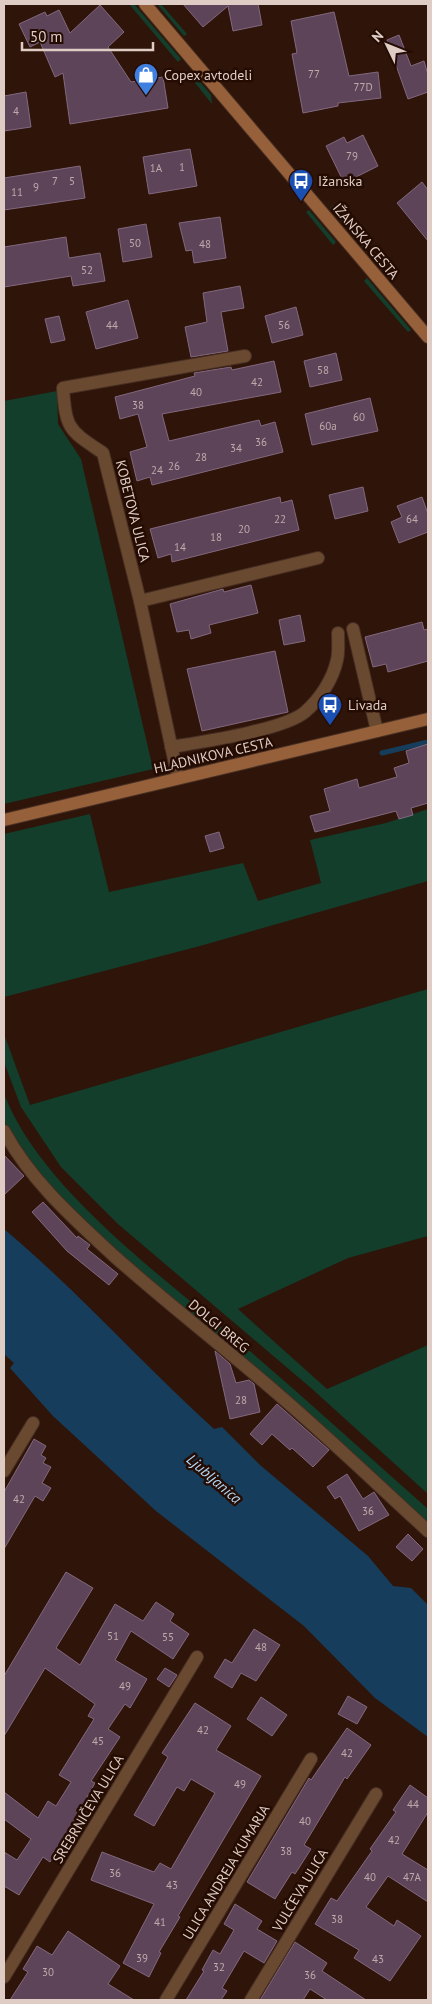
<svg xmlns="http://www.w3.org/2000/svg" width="432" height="2004" font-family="'PT Sans',sans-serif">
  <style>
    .green { fill: #123e2b }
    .water { fill: #163e5c }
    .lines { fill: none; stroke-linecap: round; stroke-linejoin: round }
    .stream { stroke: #163e5c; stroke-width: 5 }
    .building { fill: #5d4459; stroke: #82687e }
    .pedestrian-casing { stroke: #482f23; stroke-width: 14 }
    .minor-casing { stroke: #482f23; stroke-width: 14 }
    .secondary-casing { stroke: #482f23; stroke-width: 14 }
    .pedestrian { stroke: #6a4931; stroke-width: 12 }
    .minor { stroke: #6a4931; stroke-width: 12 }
    .secondary { stroke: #96603a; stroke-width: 12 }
    .labels { text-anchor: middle; stroke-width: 5; stroke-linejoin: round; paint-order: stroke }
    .number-label { font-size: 11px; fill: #beabaa }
    .poi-label { font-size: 14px; fill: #dfcdc5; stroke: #240c03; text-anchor: start }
    .street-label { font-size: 14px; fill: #dfcdc5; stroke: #240c03 }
    .water-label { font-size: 15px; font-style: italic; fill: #b2d7f7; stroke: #240c03 }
  </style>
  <rect width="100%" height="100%" fill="#2f1509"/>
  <path class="green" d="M 129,4 L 134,4 L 181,59 L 178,62 Z
    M 157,4 L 161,4 L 187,34 L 184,36 Z
    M 191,71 L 211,95 L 212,104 L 188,74 Z
    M 333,205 L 367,245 L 364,248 L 330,208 Z
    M 309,210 L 336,242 L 333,245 L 306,212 Z
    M 367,278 L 411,330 L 408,332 L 364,281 Z
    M 57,391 L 58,424 L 81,459 L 153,769 L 4,804 L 4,401 Z
    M 428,809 L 428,881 L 200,946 L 4,997 L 4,834 L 90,814 L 109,892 L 243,863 L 258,901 L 321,883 L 310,840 L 386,823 Z
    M 428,989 L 428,1236 L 348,1258 L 238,1309 L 327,1389 L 428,1345 L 428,1494 L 311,1388 L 118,1224 L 61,1167 L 21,1107 L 4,1062 L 4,1034 L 30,1105 Z
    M 4,1094 C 41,1189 161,1275 238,1341 C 303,1396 365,1453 428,1509 L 428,1524 L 280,1387 L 219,1340 L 79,1218 L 34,1168 L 13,1137 L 4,1121 Z"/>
  <path class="water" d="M 4,1229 C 78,1291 142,1364 214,1429 L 222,1427 L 260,1465 L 368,1556 L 393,1586 L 411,1588 L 427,1604 L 428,1737 L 375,1698 L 304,1626 L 156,1511 L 53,1416 L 10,1368 L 14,1363 L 4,1354 Z"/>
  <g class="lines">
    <path class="stream" d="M 382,753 L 428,742"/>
  </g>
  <path class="building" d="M 183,4 L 258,4 L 262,25 L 233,31 L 228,6 L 203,27 Z
    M 100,5 L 124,32 L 108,47 L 131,82 L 163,77 L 168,108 L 70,124 L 63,73 L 55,77 L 40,42 L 30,47 L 19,24 L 45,12 L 47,16 L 59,10 L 70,33 Z
    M 334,12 L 349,76 L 378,72 L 381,98 L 338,103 L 338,106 L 303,113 L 292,54 L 297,53 L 291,21 Z
    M 399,35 L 411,66 L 424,61 L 428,75 L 428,92 L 408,99 L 387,40 Z
    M 26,92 L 31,127 L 4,131 L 4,96 Z
    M 363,135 L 378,166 L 344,183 L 326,146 L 344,137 L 347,143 Z
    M 190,149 L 197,186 L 149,194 L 143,157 Z
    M 80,166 L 85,198 L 4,210 L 4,178 Z
    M 422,182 L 428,190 L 428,241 L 397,203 Z
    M 220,217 L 226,258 L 194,263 L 192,250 L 186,251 L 179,223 Z
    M 146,224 L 152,257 L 123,262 L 118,229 Z
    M 66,237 L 69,258 L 100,253 L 105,281 L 73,286 L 71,276 L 4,287 L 4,247 Z
    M 240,286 L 244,308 L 221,312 L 228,351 L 191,357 L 185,327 L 207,322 L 203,293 Z
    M 128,300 L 138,338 L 96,349 L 86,312 Z
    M 296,307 L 303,335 L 272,343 L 265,316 Z
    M 59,316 L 65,340 L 51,343 L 45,319 Z
    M 336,353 L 342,380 L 310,387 L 304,361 Z
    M 274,361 L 281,392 L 162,414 L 169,441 L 259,420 L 261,426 L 275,422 L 283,452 L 152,485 L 150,477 L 137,481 L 130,452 L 147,447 L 138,414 L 120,419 L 115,397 L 195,376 L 194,373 L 231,367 L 232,370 Z
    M 370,398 L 378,431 L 312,445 L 305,414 Z
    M 363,487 L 368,511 L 335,519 L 329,495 Z
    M 280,497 L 281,503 L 292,500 L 299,530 L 172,562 L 171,554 L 158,558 L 150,529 Z
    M 422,497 L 428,514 L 428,532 L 399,543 L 391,522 L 402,517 L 397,506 Z
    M 251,585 L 258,613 L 209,625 L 211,633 L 191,639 L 189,630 L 177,632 L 170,604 L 223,589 L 224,592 Z
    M 300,615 L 305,641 L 284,645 L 279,620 Z
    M 422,622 L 424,630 L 428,629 L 428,661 L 388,672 L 386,664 L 373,667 L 365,637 Z
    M 275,651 L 288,712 L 202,731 L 187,669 Z
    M 428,744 L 428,803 L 411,808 L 413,815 L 399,819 L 396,811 L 315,832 L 310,816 L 330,811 L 324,789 L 357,779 L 359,788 L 397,777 L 394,768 L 409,763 L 406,751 Z
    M 219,832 L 224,848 L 210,852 L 205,836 Z
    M 4,1155 L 24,1176 L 4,1195 Z
    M 43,1202 L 77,1238 L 78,1236 L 90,1245 L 87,1249 L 118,1274 L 109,1285 L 67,1251 L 32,1212 Z
    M 215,1351 L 230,1364 L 236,1383 L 249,1380 L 254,1384 L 260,1412 L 230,1419 Z
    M 277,1404 L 329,1450 L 313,1467 L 292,1448 L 290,1450 L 272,1434 L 262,1445 L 250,1434 Z
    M 34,1439 L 46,1446 L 41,1455 L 46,1458 L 43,1463 L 51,1467 L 42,1483 L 51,1488 L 43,1501 L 35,1496 L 4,1549 L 4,1492 Z
    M 347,1474 L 363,1499 L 374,1492 L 389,1515 L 359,1531 L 340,1496 L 335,1499 L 327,1487 Z
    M 408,1534 L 423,1549 L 412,1561 L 396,1547 Z
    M 66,1572 L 93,1588 L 56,1648 L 80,1665 L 115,1604 L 143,1621 L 156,1602 L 174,1614 L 170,1621 L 189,1634 L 173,1659 L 131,1631 L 115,1660 L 147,1679 L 130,1708 L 125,1704 L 108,1729 L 120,1737 L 91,1781 L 95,1783 L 75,1818 L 77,1819 L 50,1862 L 43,1857 L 19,1895 L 4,1886 L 4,1852 L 17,1860 L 31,1839 L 4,1819 L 4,1792 L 38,1818 L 48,1801 L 56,1806 L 71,1782 L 59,1775 L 94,1719 L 88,1716 L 95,1704 L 45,1668 L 4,1736 L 4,1676 Z
    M 254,1629 L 280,1645 L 256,1681 L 241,1673 L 232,1688 L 214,1677 L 225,1659 L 232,1663 Z
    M 165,1668 L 177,1675 L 169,1687 L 157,1679 Z
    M 348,1696 L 367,1707 L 357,1724 L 338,1714 Z
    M 261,1697 L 287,1715 L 272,1736 L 247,1719 Z
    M 195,1703 L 231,1726 L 216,1750 L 261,1776 L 178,1916 L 180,1917 L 159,1952 L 161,1953 L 149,1977 L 123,1963 L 154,1904 L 91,1880 L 102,1852 L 154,1872 L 160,1863 L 171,1869 L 215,1793 L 191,1779 L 184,1791 L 177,1787 L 154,1826 L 134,1815 L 168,1757 L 162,1753 Z
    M 347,1728 L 371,1745 L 347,1779 L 345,1777 L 304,1845 L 311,1849 L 295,1874 L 292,1872 L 275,1899 L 247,1882 L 309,1778 L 311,1780 Z
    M 410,1785 L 428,1798 L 428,1812 L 402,1854 L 428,1870 L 428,1902 L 388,1876 L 366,1907 L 394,1926 L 397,1920 L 421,1936 L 390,1981 L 354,1958 L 359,1950 L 315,1924 L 331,1898 L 337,1901 L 372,1851 L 370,1849 L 396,1812 L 393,1810 Z
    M 235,1904 L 262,1921 L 257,1929 L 277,1941 L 264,1963 L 244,1951 L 222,1988 L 227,1991 L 221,2000 L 186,2000 L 204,1971 L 202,1970 L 213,1950 L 220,1954 L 234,1930 L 224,1924 Z
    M 68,1931 L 120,1966 L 108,1984 L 134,2000 L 10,2000 L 28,1972 L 23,1969 L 37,1946 L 52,1955 Z
    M 295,1942 L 327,1963 L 322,1971 L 366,2000 L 327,2000 L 310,1989 L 303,2000 L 260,2000 Z"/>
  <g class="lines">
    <defs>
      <path id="pedestrian" d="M 140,601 L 318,558
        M 353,629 L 377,731"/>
      <path id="minor" d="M 171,747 C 201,742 284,730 305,712 C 320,699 333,679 337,660 C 339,652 338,641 338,633
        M 178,778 L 140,601 L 103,453 C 69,430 66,430 63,388 L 245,356
        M 4,1131 C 31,1181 73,1218 114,1256 C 168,1304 225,1348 279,1395 C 330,1439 379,1486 428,1531
        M 4,1471 L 33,1423
        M 4,1977 L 197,1657
        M 166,2000 L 311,1759
        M 251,2000 L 376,1794"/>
      <path id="secondary" d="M 145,4 L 428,337
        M 4,820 L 428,719"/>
    </defs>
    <use href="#pedestrian" class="pedestrian-casing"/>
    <use href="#minor" class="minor-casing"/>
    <use href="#secondary" class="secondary-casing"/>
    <use href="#pedestrian" class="pedestrian"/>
    <use href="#minor" class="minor"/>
    <use href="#secondary" class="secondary"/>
  </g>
  <defs>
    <symbol id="shop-pin" viewBox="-11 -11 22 30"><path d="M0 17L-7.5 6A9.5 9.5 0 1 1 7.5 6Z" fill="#3f7fe0" stroke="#240c03"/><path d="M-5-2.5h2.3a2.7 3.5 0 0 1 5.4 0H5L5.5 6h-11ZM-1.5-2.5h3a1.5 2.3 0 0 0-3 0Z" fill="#fff"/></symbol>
    <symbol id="bus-pin" viewBox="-11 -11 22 30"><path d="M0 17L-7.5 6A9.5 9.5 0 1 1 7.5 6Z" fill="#1a4fb4" stroke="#240c03"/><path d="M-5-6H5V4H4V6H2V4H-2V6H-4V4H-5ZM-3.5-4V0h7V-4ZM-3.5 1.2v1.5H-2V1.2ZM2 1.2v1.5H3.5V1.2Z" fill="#fff"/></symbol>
  </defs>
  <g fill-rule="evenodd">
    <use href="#shop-pin" x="132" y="61" width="28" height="38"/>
    <use href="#bus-pin" x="287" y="167" width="28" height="38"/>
    <use href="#bus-pin" x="316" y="691" width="28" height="38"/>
  </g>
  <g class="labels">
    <g class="number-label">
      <text x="314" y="78">77</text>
      <text x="363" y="91">77D</text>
      <text x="16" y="115">4</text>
      <text x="352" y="160">79</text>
      <text x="182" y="171">1</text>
      <text x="156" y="172">1A</text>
      <text x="55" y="185">7</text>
      <text x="72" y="185">5</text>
      <text x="36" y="191">9</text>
      <text x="17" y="196">11</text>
      <text x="135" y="247">50</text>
      <text x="205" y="248">48</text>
      <text x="87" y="274">52</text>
      <text x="112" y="329">44</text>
      <text x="284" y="329">56</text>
      <text x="323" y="374">58</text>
      <text x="257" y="386">42</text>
      <text x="196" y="396">40</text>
      <text x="138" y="409">38</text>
      <text x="359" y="421">60</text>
      <text x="328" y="430">60a</text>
      <text x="261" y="446">36</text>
      <text x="236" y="452">34</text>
      <text x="201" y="461">28</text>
      <text x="174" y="470">26</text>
      <text x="157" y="474">24</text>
      <text x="280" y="523">22</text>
      <text x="412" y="523">64</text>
      <text x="244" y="533">20</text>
      <text x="216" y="541">18</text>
      <text x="180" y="551">14</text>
      <text x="241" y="1404">28</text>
      <text x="19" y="1503">42</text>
      <text x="368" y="1515">36</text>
      <text x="113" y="1640">51</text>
      <text x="168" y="1641">55</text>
      <text x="261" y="1651">48</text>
      <text x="125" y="1690">49</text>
      <text x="203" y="1734">42</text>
      <text x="98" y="1745">45</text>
      <text x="347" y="1757">42</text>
      <text x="240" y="1788">49</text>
      <text x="413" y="1808">44</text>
      <text x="305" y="1825">40</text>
      <text x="394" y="1844">42</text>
      <text x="286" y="1855">38</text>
      <text x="115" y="1877">36</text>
      <text x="370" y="1881">40</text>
      <text x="412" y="1881">47A</text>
      <text x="172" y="1889">43</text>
      <text x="337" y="1923">38</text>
      <text x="160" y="1926">41</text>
      <text x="142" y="1962">39</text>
      <text x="378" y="1963">43</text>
      <text x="219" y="1971">32</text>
      <text x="48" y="1976">30</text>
      <text x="310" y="1979">36</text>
    </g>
    <g class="poi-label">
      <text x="164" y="80">Copex avtodeli</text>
      <text x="318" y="186">Ižanska</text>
      <text x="348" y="710">Livada</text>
    </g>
    <g class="street-label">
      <text transform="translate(366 241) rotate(50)" y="5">IŽANSKA CESTA</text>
      <text transform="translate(133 511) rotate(76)" y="5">KOBETOVA ULICA</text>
      <text transform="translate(213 755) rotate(-13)" y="5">HLADNIKOVA CESTA</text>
      <text transform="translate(219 1326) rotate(40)" y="5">DOLGI BREG</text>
      <text transform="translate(88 1809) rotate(-59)" y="5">SREBRNIČEVA ULICA</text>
      <text transform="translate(226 1872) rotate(-59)" y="5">ULICA ANDREJA KUMARJA</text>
      <text transform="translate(300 1890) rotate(-59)" y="5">VULČEVA ULICA</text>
    </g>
    <g class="water-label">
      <text transform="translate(214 1479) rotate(41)" y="5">Ljubljanica</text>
    </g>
  </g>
  <rect width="432" height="2004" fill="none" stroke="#dfcdc5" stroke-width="10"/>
  <g transform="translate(387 45) rotate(313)" stroke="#240c03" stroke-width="4" paint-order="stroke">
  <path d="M0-4L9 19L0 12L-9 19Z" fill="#dfcdc5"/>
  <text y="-8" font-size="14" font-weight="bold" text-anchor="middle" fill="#dfcdc5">N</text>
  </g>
  <path d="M22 42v8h131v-8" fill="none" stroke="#dfcdc5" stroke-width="2.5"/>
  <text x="30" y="42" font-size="15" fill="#dfcdc5" stroke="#240c03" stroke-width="4" paint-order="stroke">50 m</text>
</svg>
